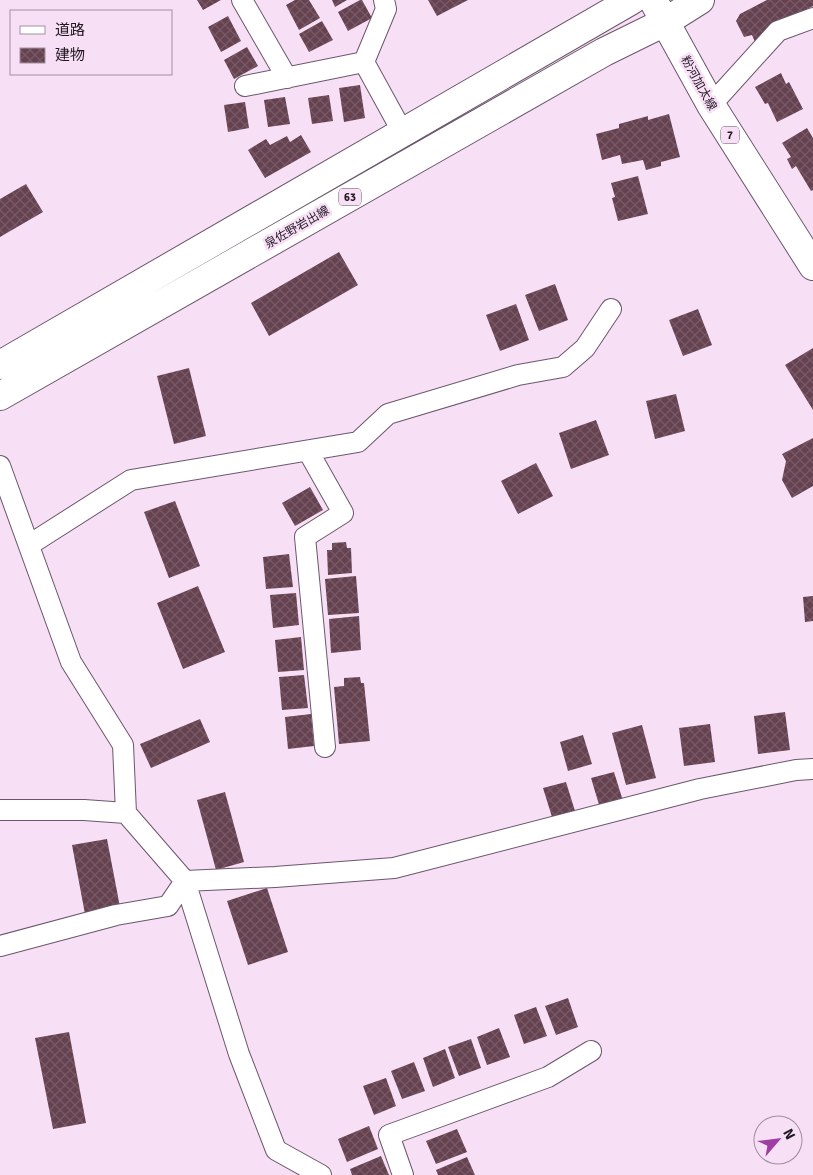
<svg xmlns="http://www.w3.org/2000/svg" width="813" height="1175" font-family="Signika,'Noto Sans JP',sans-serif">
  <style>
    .building { fill: url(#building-cross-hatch) }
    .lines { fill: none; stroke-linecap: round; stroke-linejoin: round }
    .street-casing { stroke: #6b576b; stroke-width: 22 }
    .primary-casing { stroke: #6b576b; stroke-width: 30 }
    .street { stroke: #fff; stroke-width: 20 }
    .primary { stroke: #fff; stroke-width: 28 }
    .labels { text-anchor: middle; stroke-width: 5; stroke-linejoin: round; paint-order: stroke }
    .shield { fill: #f7dff6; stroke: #615460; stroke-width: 1 }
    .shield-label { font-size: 11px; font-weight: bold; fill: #211820 }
    .street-label { font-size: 12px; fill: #211820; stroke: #f7dff6 }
  </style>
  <defs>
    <pattern id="building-cross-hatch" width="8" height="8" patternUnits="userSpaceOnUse" patternTransform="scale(1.25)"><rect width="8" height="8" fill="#664251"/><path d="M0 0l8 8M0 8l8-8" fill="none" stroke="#775a66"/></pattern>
  </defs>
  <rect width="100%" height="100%" fill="#f7dff6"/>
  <path class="building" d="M 197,0 L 221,0 L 203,10 Z
    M 295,0 L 309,0 L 320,18 L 299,30 L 286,5 Z
    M 332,0 L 347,0 L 335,7 Z
    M 360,0 L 362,0 L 372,18 L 348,31 L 338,12 Z
    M 428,0 L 468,0 L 437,16 Z
    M 767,0 L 813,0 L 813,6 L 770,27 L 755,42 L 752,35 L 744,37 L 736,21 L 740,14 Z
    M 228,16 L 241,41 L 221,52 L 208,27 Z
    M 322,21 L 333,40 L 309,52 L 299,34 Z
    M 247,47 L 258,66 L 234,79 L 224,60 Z
    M 781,73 L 786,84 L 789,82 L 803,109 L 777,122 L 768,103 L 765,104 L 755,87 Z
    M 360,85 L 365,118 L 344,122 L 339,88 Z
    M 329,95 L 333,121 L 312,124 L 308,98 Z
    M 285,97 L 290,124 L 268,127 L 264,100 Z
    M 245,102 L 249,128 L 228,132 L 224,105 Z
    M 669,114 L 680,157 L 661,162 L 661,166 L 646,170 L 643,160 L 622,164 L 620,155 L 602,160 L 596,134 L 619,128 L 619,124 L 648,116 L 648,120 Z
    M 807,128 L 813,138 L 813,190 L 811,191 L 796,166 L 792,169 L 787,159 L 791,157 L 782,143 Z
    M 301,135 L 311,152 L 265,178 L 248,150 L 266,139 L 270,145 L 287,136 L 290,142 Z
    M 638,176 L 648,214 L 618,221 L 612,198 L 615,197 L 611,183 Z
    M 26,184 L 43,212 L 0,237 L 0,199 Z
    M 339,252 L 358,285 L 269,336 L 251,303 Z
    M 555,284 L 568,320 L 539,331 L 525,295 Z
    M 516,304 L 529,340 L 500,351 L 486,315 Z
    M 698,309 L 712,345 L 683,356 L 669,320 Z
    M 813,348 L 813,410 L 785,365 Z
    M 189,368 L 206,436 L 174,444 L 157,376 Z
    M 676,394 L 685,431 L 655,439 L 646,401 Z
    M 596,420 L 609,455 L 571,469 L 559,433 Z
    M 813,438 L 813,486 L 792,498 L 782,480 L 786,461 L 782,454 Z
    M 536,463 L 553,496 L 518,514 L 501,481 Z
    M 310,487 L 323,510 L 295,526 L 282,503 Z
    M 175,501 L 200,566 L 169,578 L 144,512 Z
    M 346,542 L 347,548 L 351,548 L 352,573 L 328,575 L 327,550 L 332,550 L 332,543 Z
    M 289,554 L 293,587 L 266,589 L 263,557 Z
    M 356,576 L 359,613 L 328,615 L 325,579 Z
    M 198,586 L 225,652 L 183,669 L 157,603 Z
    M 296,593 L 299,625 L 273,628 L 270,595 Z
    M 813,596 L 813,621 L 805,622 L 803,597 Z
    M 359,616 L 361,650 L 331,653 L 329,619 Z
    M 301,637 L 304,670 L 278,672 L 275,640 Z
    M 304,675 L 308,708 L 282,710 L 279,677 Z
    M 360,677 L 361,683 L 364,683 L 370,741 L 339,744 L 334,687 L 344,686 L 344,678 Z
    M 785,712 L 790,750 L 758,754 L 754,716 Z
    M 311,714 L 314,746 L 288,749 L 285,717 Z
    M 200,719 L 210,742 L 151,768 L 140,744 Z
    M 710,724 L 715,762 L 684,766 L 679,728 Z
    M 642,725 L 656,778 L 626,785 L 612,733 Z
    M 583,735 L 592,764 L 568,771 L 560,742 Z
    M 614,772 L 623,801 L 600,808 L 591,778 Z
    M 566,782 L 575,811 L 552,817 L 543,788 Z
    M 225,792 L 244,862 L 216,870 L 197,800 Z
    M 107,839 L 120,907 L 85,914 L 72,845 Z
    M 267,888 L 288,952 L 248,965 L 227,901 Z
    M 568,998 L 578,1027 L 556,1035 L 545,1006 Z
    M 536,1007 L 547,1036 L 524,1044 L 514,1015 Z
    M 499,1028 L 510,1057 L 487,1065 L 477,1037 Z
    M 69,1032 L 86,1123 L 53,1129 L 35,1038 Z
    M 471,1039 L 481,1068 L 459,1076 L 448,1047 Z
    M 445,1049 L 455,1078 L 433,1087 L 423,1058 Z
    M 414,1062 L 425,1091 L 402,1099 L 391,1071 Z
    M 386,1078 L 396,1106 L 374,1115 L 363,1086 Z
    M 369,1126 L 378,1149 L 347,1162 L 338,1139 Z
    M 457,1129 L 467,1152 L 436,1164 L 426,1141 Z
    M 381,1156 L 389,1175 L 352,1175 L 350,1169 Z
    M 467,1157 L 475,1175 L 438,1175 L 436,1170 Z"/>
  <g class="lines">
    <defs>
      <path id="street" d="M 242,0 L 287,78
        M 364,62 L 386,9 L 384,0
        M 245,86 L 364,62 L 403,133
        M 711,105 L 778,31 L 813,18
        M 308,451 L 343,513 L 305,537 L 325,747
        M 0,466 L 71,662 L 123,745 L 126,813 L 185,881 L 239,1054 L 276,1150 L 321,1175
        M 29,545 L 131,480 L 358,442 L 388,414 L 518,375 L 563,367 L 585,348 L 611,309
        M 0,810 L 84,810 L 126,813
        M 185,881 L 275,877 L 394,868 L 700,789 L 796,770 L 813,769
        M 0,946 L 116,915 L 168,906 L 185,881
        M 403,1175 L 389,1135 L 548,1077 L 591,1051"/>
      <path id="primary" d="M 653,0 L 711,105 L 813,266
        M 0,365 L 632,0
        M 0,396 L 604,52 L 665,22 L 700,0"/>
    </defs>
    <use href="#street" class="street-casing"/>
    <use href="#primary" class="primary-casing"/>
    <use href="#street" class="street"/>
    <use href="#primary" class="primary"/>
  </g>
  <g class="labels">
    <g class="shield">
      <rect x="721" y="126.5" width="18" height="17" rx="4"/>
      <rect x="339" y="188.5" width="22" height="17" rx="4"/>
    </g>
    <g class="shield-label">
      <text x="730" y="139">7</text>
      <text x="350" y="201">63</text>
    </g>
    <g class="street-label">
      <text transform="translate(699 83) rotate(61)" y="4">粉河加太線</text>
      <text transform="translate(297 227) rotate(-30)" y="4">泉佐野岩出線</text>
    </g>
  </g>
  <rect x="10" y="10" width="162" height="65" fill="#f7dff6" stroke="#a18fa0"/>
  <rect x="20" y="26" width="25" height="8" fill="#ffffff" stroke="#a18fa0"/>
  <text x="55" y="35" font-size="15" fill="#211820">道路</text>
  <rect x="20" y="48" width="25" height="15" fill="url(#building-cross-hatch)" stroke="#a18fa0"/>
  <text x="55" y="60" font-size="15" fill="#211820">建物</text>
  <g transform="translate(778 1140) rotate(62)"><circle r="24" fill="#f7dff6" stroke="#a18fa0"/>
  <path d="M0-4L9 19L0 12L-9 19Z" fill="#a03da3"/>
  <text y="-8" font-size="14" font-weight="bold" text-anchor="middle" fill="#211820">N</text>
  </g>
</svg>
